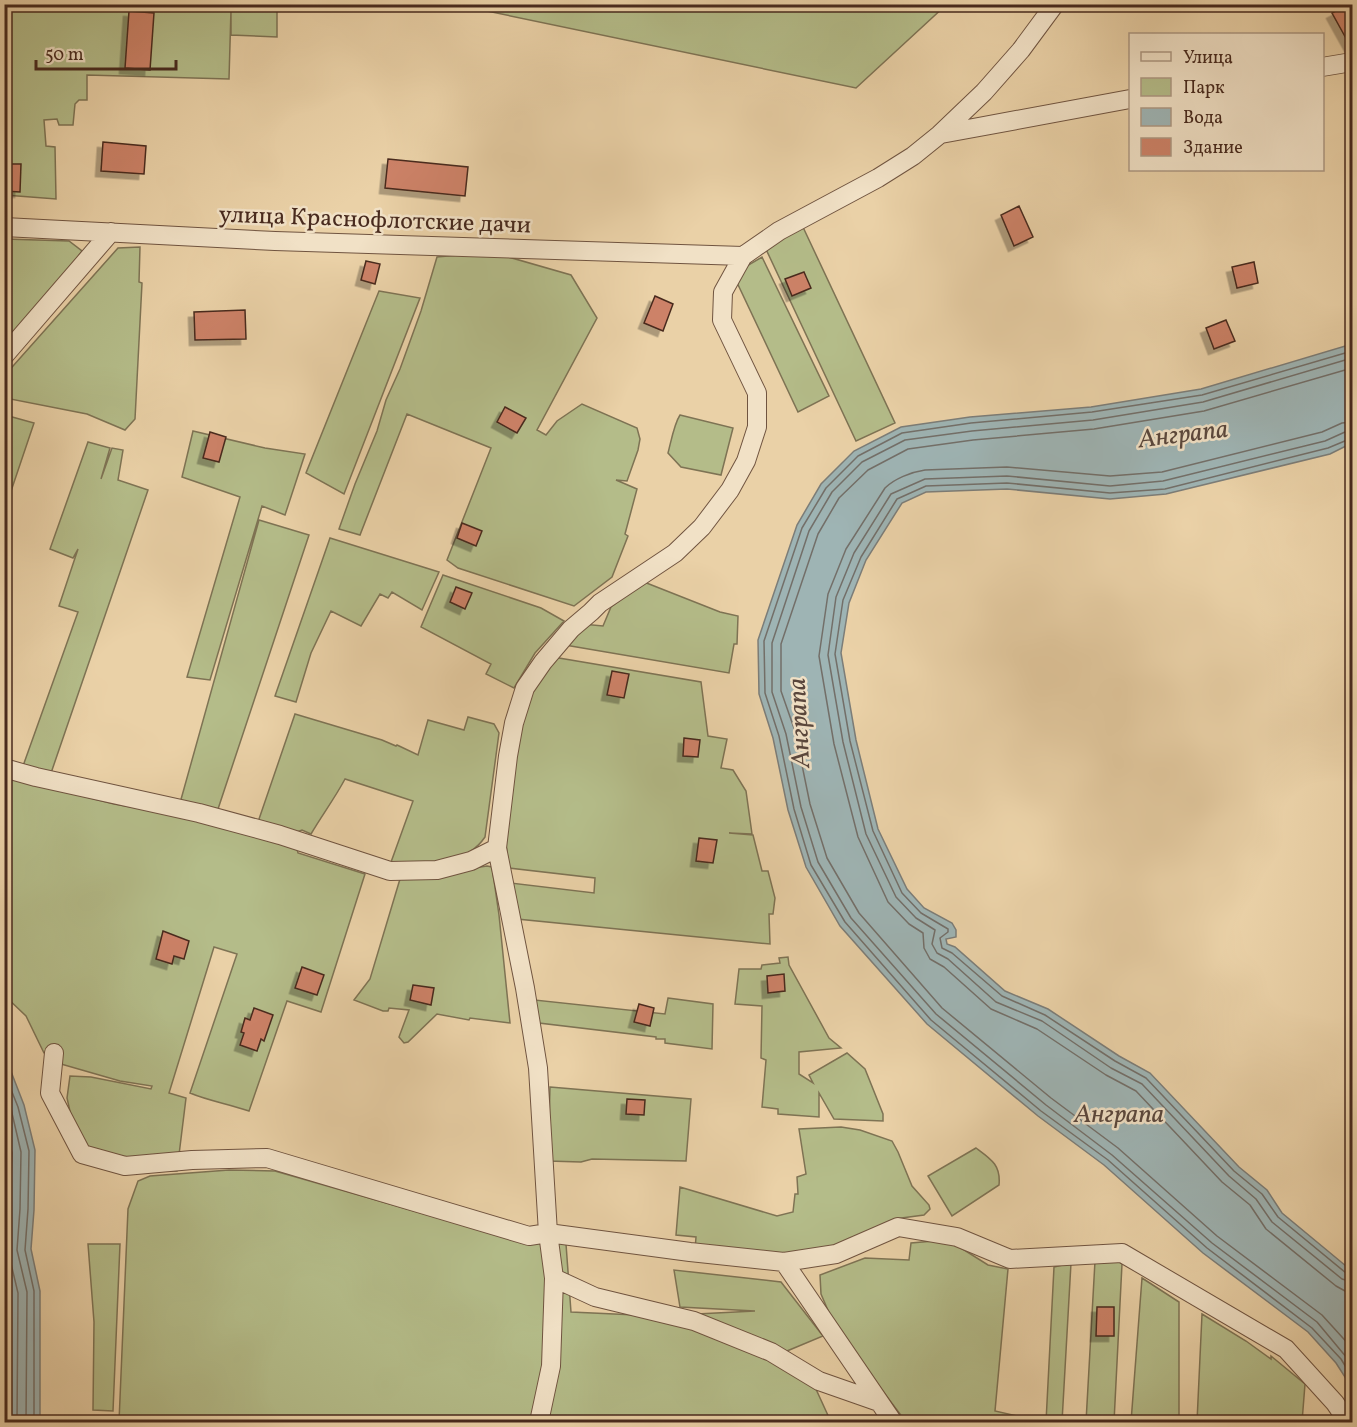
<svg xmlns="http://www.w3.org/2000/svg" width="1357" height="1427" font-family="Vollkorn,serif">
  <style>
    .green { fill: #b4bc89; stroke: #7e7354; stroke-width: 1.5 }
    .water { fill: #9eb4b4; stroke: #7c7d78; stroke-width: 1.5 }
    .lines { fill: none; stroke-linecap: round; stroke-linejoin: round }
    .shore { stroke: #736f69; stroke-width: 1.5 }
    .building { fill: #cd8268; stroke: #482a1e; stroke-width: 1.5; filter: url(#shadow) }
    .street-casing { stroke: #705440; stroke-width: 20 }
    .street { stroke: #f1e1c6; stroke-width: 18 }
    .labels { text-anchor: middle; stroke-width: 5; stroke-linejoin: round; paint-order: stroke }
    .street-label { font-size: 24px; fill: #482a1e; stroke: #f1e1c6 }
    .water-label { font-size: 26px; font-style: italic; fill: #59463c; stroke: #f1e1c6 }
  </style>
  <defs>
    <filter id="shadow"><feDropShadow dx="-5.5" dy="5.5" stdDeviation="0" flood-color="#0004"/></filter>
  </defs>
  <rect width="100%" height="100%" fill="#ead1a7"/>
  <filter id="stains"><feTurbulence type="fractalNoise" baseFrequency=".00333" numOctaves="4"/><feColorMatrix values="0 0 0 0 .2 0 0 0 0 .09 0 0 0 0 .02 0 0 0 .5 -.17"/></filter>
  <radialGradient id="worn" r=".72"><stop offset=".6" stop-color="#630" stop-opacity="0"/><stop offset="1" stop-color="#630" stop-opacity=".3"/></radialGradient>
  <path class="green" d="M 4,5 L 277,5 L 277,37 L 231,35 L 231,9 L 229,79 L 87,75 L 87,100 L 79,100 L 75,104 L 73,125 L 59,125 L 57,119 L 44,120 L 46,146 L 55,147 L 56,199 L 5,195 Z
    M 458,5 L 946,5 L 856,88 Z
    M 802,225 L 895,423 L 856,441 L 764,245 Z
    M 5,239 L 69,241 L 82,251 L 59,284 L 5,345 Z
    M 140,247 L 139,282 L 142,283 L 135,419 L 125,430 L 87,414 L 5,398 L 5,375 L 118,248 Z
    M 491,252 L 571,275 L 597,318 L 537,430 L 546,435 L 557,421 L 582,404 L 637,428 L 640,439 L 638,450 L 627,481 L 616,480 L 637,489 L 625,534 L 628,536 L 612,577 L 574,606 L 458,568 L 447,560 L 491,448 L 407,414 L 360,535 L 339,529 L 355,484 L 377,431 L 386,400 L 400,369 L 421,311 L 437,257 Z
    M 762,257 L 829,396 L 798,412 L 733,274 Z
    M 379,291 L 420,298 L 344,494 L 306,473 Z
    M 5,415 L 34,423 L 5,509 L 4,415 Z
    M 680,415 L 733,428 L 721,475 L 681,467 L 668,453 C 671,442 674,424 680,415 Z
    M 193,431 L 265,448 L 305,454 L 285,515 L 262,506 L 210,680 L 187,677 L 240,497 L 182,477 Z
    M 88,442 L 110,448 L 101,479 L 112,448 L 123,450 L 118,480 L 148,490 L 50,776 L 23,766 L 78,612 L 59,606 L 78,549 L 73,558 L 50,549 Z
    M 259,520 L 309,535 L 217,812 L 180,803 Z
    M 330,538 L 439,572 L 422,610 L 392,592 L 388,598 L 380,594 L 361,626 L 331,611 L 311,653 L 296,702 L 275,696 Z
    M 443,575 L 541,608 L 564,621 L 535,653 L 514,688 L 486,674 L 491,664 L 421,627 Z
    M 644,582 L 720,612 L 738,616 L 737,644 L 734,644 L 729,673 L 559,644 L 582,624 L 603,626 L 611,607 Z
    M 553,657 L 701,682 L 708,736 L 727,739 L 721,768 L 733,770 L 746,791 L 752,834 L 729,833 L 753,835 L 762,871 L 768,871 L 775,898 L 773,914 L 769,914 L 770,944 L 517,919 L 511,883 L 594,893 L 595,878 L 509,868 L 506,844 L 519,716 Z
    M 295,714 L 382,740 L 396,746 L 397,745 L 418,755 L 428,720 L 464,730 L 468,717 L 494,724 L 499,733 L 485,837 C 464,868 423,863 390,865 L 413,801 L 345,779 C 335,798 322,815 311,834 L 302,830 L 294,833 L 258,822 Z
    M 4,776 L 114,804 L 183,816 L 297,849 L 298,853 L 365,874 L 321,1012 L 287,1001 L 249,1111 C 229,1104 209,1101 190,1093 L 237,954 L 214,947 L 169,1093 L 186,1098 L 177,1171 L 130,1170 L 102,1164 L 76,1138 L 67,1098 L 70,1076 L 91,1077 L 151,1089 L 152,1086 L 120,1081 L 54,1062 L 55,1058 L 44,1053 L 26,1016 L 5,996 Z
    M 487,866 L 492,867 L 499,915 L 510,1023 L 470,1018 L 469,1020 L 437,1014 L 408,1042 L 404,1043 L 399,1037 L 409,1010 L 389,1008 L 388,1011 L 383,1011 L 354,1000 L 370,979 L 400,879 Z
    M 788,957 L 789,965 L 829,1038 L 841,1048 L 799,1052 L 799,1074 L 813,1083 L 809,1075 L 847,1053 L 865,1069 L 883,1114 L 883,1121 L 834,1119 L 819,1093 L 819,1117 L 778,1114 L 778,1109 L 762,1107 L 766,1060 L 761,1058 L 762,1006 L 735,1004 L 739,969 L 761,969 L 762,965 L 780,963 L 779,958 Z
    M 668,998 L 713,1004 L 712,1049 L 665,1043 L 665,1039 L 656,1039 L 656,1037 L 539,1023 L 535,1000 L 665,1014 Z
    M 550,1087 L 691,1099 L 686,1161 L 592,1159 L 581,1162 L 548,1161 Z
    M 841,1127 L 860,1130 L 892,1141 L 898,1152 L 912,1186 L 929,1205 L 930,1209 L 924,1215 L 894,1219 L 805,1260 L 695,1250 L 696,1237 L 676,1235 L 680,1187 L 777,1216 L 793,1212 L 795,1194 L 798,1194 L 797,1177 L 806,1174 L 799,1129 Z
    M 976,1148 C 991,1159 1001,1165 999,1185 L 952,1216 L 928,1176 Z
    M 229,1170 L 275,1171 L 522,1242 L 542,1238 L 566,1244 L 571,1312 L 658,1316 L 755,1311 L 680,1307 L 674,1270 L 781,1282 L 823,1336 L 787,1351 L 804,1363 L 831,1422 L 119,1422 L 128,1209 L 138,1181 L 150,1176 Z
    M 934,1241 L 953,1243 L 988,1265 L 1008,1269 L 995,1411 L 1026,1418 L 1027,1422 L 906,1422 L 836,1329 L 821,1294 L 820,1275 L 865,1258 L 909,1260 L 911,1243 Z
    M 88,1244 L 120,1244 L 113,1411 L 93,1410 L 94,1322 Z
    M 1095,1261 L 1119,1262 L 1122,1264 L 1114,1422 L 1086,1422 Z
    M 1071,1263 L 1062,1422 L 1046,1422 L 1054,1267 Z
    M 1142,1278 L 1179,1302 L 1179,1422 L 1131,1422 Z
    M 1202,1314 L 1246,1341 L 1271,1359 L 1271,1356 L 1305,1384 L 1302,1422 L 1197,1422 Z"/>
  <path class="water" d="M 1352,344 L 1352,443 L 1330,454 L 1166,494 L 1110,499 L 1007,489 L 926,492 L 902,503 L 866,560 L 849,603 L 841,653 L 856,740 L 878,829 L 907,889 L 924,908 L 952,923 L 956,930 L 956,937 L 946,939 L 947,944 L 955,947 L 1005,991 L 1048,1009 L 1119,1056 L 1150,1073 L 1239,1167 L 1267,1190 L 1282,1213 L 1352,1271 L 1352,1388 L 1336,1363 L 1308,1332 L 1203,1253 L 1104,1165 L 1038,1116 L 927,1024 L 840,926 L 806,867 L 788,810 L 773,738 L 759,694 L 758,640 L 797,525 L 821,484 L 854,451 L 901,427 L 970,417 L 1091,407 L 1201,389 Z
    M 5,1056 L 24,1105 L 35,1150 L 34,1210 L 31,1249 L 40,1291 L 40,1422 L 5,1422 Z"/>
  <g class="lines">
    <path class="shore" d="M 1352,351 L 1202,395 L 1092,412 L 971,423 L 902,433 L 858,456 L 826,488 L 802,528 L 764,641 L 765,693 L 779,736 L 794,809 L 811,865 L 845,922 L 931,1020 L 1041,1111 L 1108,1160 L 1207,1248 L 1312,1328 L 1341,1359 L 1352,1377
      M 1352,358 L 1203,402 L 1093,420 L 972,431 L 905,440 L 862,462 L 832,492 L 809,531 L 772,643 L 772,692 L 786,734 L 801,807 L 818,862 L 851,918 L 936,1014 L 1046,1105 L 1112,1155 L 1212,1243 L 1317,1322 L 1352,1364
      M 1352,368 L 1204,411 L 1094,429 L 973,440 L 908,449 L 868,470 L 839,498 L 818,534 L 781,644 L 781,691 L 795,731 L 810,804 L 827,858 L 859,913 L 942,1008 L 1051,1098 L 1118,1148 L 1217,1236 L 1322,1315 L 1352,1348
      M 1352,422 L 1342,423 L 1322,432 L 1162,472 L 1110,476 L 1007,467 L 925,470 C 911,472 894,479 885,488 L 846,549 L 828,594 L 819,656 L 834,744 L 858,837 L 888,902 L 909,924 L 923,933 L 924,948 L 930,959 L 944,967 L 991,1009 L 1037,1029 L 1106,1075 L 1136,1091 L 1222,1182 L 1250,1205 L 1266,1229 L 1336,1286 L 1345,1291 L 1352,1291
      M 1352,431 L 1345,432 L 1325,441 L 1163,481 L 1110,486 L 1007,476 L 925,479 L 891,494 L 854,553 L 836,597 L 828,655 L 843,742 L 866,834 L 896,897 L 916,918 L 935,930 L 932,944 L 937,953 L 948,959 L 996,1002 L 1042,1021 L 1111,1068 L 1142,1084 L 1229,1176 L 1256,1199 L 1272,1222 L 1342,1279 L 1352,1282
      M 1352,438 L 1328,448 L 1165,489 L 1110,493 L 1007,483 L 926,486 L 897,499 L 861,557 L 843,600 L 835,654 L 850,741 L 873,831 L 902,893 L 921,913 L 948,929 L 948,932 L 940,938 L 942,948 L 952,953 L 1002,996 L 1045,1015 L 1115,1061 L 1146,1078 L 1234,1171 L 1262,1194 L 1278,1217 L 1346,1273 L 1352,1275
      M 4,1072 L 18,1107 L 29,1151 L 28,1209 L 25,1250 L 34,1291 L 34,1422
      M 4,1092 L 11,1109 L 21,1152 L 20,1209 L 17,1250 L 27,1292 L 26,1422
      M 4,1120 L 12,1153 L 8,1251 L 18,1293 L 17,1422"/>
  </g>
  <path class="building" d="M 1347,5 L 1353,15 L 1353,51 L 1332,13 Z
    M 129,11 L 154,13 L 150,70 L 125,68 Z
    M 103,142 L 146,146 L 144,174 L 101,171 Z
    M 388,159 L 468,167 L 465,196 L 385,188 Z
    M 4,164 L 21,164 L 20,192 L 4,191 Z
    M 1019,206 L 1033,237 L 1014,246 L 1001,215 Z
    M 366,261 L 380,264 L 375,284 L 361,280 Z
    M 1254,262 L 1258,283 L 1237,288 L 1232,267 Z
    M 804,272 L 811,288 L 792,296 L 785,279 Z
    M 655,296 L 673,304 L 663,331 L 644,323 Z
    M 245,310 L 246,339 L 195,340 L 194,312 Z
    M 1226,320 L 1235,341 L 1214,349 L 1206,328 Z
    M 505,407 L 526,418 L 517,433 L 497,422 Z
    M 210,432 L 226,437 L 219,462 L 203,458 Z
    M 462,523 L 482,531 L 476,546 L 457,538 Z
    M 456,587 L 472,593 L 465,609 L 450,602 Z
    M 612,671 L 629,674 L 624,698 L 607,695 Z
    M 684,738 L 700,740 L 698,757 L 683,756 Z
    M 699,838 L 717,840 L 713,863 L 696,861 Z
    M 163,931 L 189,941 L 184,959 L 174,956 L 172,964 L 156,959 Z
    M 302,967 L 324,975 L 317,995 L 295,988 Z
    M 784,974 L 785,991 L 768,993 L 767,976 Z
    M 413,985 L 434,988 L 431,1005 L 410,1000 Z
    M 639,1004 L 654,1008 L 650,1026 L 634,1022 Z
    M 254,1008 L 273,1015 L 264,1041 L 261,1039 L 257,1051 L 240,1045 L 244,1033 L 241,1032 L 245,1018 L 250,1020 Z
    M 627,1099 L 645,1100 L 644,1115 L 626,1114 Z
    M 1097,1307 L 1114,1307 L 1114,1336 L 1096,1336 Z"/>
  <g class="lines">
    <defs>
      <path id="street" d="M 1322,67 L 1352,62
        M 941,134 L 1130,99
        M 4,227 L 275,241 L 743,256
        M 4,356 L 111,232
        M 4,768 L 36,777 L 199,813 L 280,835 L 390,871 L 437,870 L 471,861 L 497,848
        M 54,1053 L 50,1093 L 82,1154 L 125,1166 L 192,1160 L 267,1158 L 529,1236 L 548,1233 L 690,1252 L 784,1262 L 836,1254 L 898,1227 L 957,1237 L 1010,1259 L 1122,1253 L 1286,1349 L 1335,1403 L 1348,1422
        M 784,1262 L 893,1422
        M 879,1402 L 819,1381 L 771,1352 L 694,1321 L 595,1297 L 554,1278 L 548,1233 L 538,1068 L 525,988 L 497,848 L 508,756 L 514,723 L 525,688 L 543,662 L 571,629 L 591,612 L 600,603 L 675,553 L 702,527 L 730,490 L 746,461 L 757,427 L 757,393 L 722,320 L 723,292 L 743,256 L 779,231 L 878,178 L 913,156 L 939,135 L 984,92 L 1021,50 L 1055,4
        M 539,1422 L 551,1366 L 554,1278"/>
    </defs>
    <use href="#street" class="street-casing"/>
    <use href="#street" class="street"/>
  </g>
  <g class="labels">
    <g class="street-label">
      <text transform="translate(375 219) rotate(2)" y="8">улица Краснофлотские дачи</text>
    </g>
    <g class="water-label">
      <text transform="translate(1183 433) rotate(-7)" y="9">Анграпа</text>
      <text transform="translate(798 723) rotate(-93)" y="9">Анграпа</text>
      <text x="1119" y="1122">Анграпа</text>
    </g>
  </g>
  <rect width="1357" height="1427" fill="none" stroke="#ead1a7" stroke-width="24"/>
  <rect x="6" y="6" width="1345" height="1415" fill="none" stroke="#482a1e" stroke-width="3"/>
  <rect x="12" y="12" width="1333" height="1403" fill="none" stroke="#482a1e" stroke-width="1.5"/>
  <rect x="1129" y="33" width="195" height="138" fill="#f1e1c6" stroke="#ad9883" stroke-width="1.5"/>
  <rect x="1141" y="52" width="30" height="9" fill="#f1e1c6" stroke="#ad9883" stroke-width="1.5"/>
  <text x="1183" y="63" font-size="18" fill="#482a1e">Улица</text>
  <rect x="1141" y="78" width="30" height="18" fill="#b4bc89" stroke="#ad9883" stroke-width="1.5"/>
  <text x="1183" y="93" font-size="18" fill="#482a1e">Парк</text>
  <rect x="1141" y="108" width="30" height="18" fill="#9eb4b4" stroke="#ad9883" stroke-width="1.5"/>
  <text x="1183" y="123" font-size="18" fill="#482a1e">Вода</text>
  <rect x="1141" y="138" width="30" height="18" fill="#cd8268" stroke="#ad9883" stroke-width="1.5"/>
  <text x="1183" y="153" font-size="18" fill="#482a1e">Здание</text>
  <path d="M36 60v9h140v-9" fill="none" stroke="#482a1e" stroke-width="3"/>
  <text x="45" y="60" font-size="18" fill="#482a1e" stroke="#f1e1c6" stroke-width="4.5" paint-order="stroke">50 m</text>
  <rect width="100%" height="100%" filter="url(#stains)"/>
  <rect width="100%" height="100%" fill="url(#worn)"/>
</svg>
